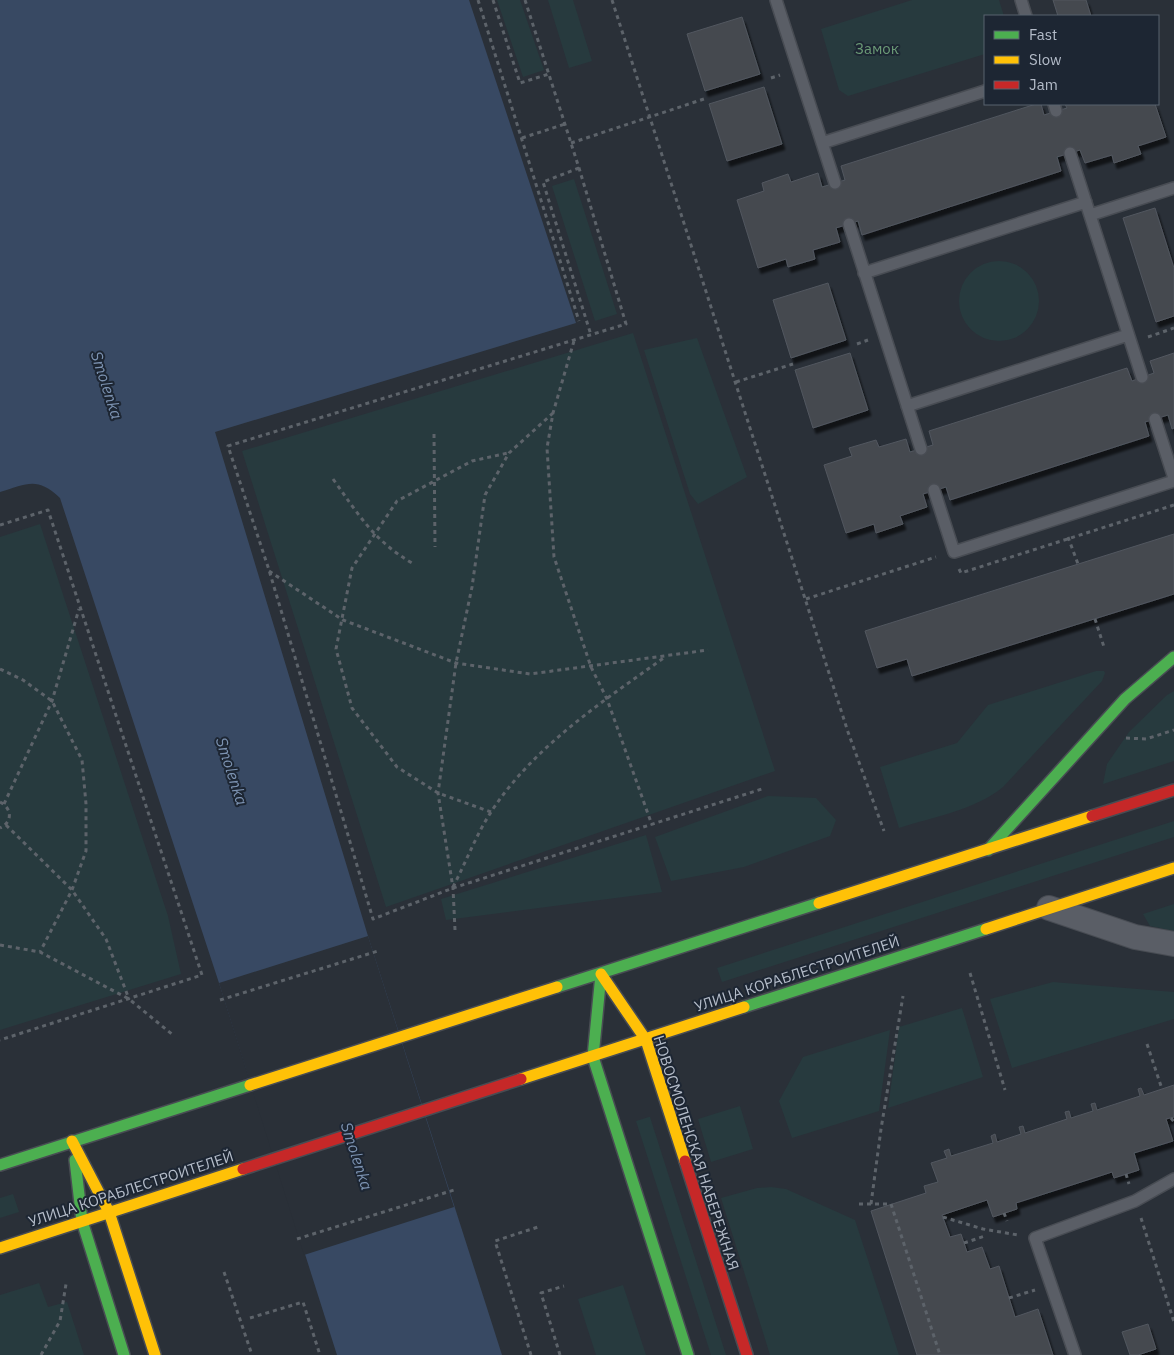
<svg xmlns="http://www.w3.org/2000/svg" width="1174" height="1355" font-family="'IBM Plex Sans',sans-serif">
  <style>
    .green { fill: #273a3e }
    .water { fill: #384963 }
    .pier { fill: #2a3038 }
    .building { fill: #444950; stroke: #52575f; filter: url(#shadow) }
    .lines { fill: none; stroke-linecap: round; stroke-linejoin: round }
    .lane-casing { stroke: #484c53; stroke-width: 14 }
    .street-casing { stroke: #484c53; stroke-width: 26 }
    .fast-casing { stroke: #484c53; stroke-width: 14 }
    .slow-casing { stroke: #484c53; stroke-width: 14 }
    .jam-casing { stroke: #484c53; stroke-width: 14 }
    .path { stroke: #5d636a; stroke-width: 3; stroke-dasharray: 4 4; stroke-linecap: butt }
    .lane { stroke: #5a5e66; stroke-width: 11 }
    .street { stroke: #5a5e66; stroke-width: 24 }
    .fast { stroke: #4caf50; stroke-width: 11 }
    .slow { stroke: #ffc107; stroke-width: 11 }
    .jam { stroke: #c62828; stroke-width: 11 }
    .labels { text-anchor: middle; stroke-width: 4; stroke-linejoin: round; paint-order: stroke }
    .park-label { font-size: 15px; fill: #6b9a76; stroke: #1d2633 }
    .street-label { font-size: 15px; fill: #b4bcc9; stroke: #1d2633 }
    .water-label { font-size: 16px; font-style: italic; fill: #7c92b1; stroke: #1d2633 }
  </style>
  <defs>
    <filter id="shadow"><feDropShadow dx="3" dy="5.5" stdDeviation="1" flood-color="#0009"/></filter>
  </defs>
  <rect width="100%" height="100%" fill="#2a3038"/>
  <path class="green" d="M 497,0 L 520,0 L 544,70 L 523,77 Z
    M 548,0 L 573,0 L 592,61 L 569,68 Z
    M 912,0 L 999,0 L 1004,16 L 985,16 L 985,54 L 848,96 L 839,90 L 821,29 Z
    M 574,179 L 617,314 L 595,321 L 552,186 Z
    M959 301a40 40 0 1 1 80 0a40 40 0 1 1-80 0Z
    M 633,333 L 775,771 L 386,907 L 242,451 Z
    M 697,338 L 747,477 L 698,504 L 690,494 L 644,350 Z
    M 40,524 L 168,916 L 181,974 L 0,1030 L 0,537 Z
    M 1096,671 L 1104,671 L 1105,673 L 1102,681 L 1003,787 C 975,810 933,817 899,828 L 880,767 L 957,743 L 988,705 Z
    M 1174,691 L 1174,761 L 1103,784 L 1107,764 L 1129,732 L 1167,695 Z
    M 768,796 L 816,798 L 836,820 L 830,836 L 744,867 L 671,881 L 655,837 Z
    M 1174,821 L 1174,837 L 722,982 L 717,968 Z
    M 646,835 L 662,892 L 446,920 L 441,899 Z
    M 1174,904 L 1174,931 L 1150,926 L 1143,914 Z
    M 1053,982 L 1174,992 L 1174,1019 L 1012,1068 L 990,999 Z
    M 962,1008 L 983,1077 L 888,1108 L 899,1027 Z
    M 890,1030 L 879,1111 L 792,1138 L 779,1101 L 803,1057 Z
    M 740,1106 L 753,1149 L 711,1162 L 698,1119 Z
    M 649,1117 L 650,1117 L 726,1355 L 711,1355 L 636,1121 Z
    M 771,1187 L 786,1189 L 855,1220 L 899,1355 L 770,1355 L 721,1198 L 757,1188 Z
    M 13,1194 L 19,1212 L 0,1218 L 0,1198 Z
    M 39,1283 L 48,1307 L 67,1302 L 84,1355 L 0,1355 L 0,1295 Z
    M 623,1285 L 646,1355 L 596,1355 L 578,1299 Z"/>
  <path class="water" d="M 0,0 L 469,0 L 576,323 L 215,432 L 368,936 L 502,1355 L 337,1355 L 219,983 L 60,498 C 37,476 27,484 0,492 Z"/>
  <path class="pier" d="M 368,936 L 454,1207 L 304,1255 L 219,983 Z"/>
  <path class="building" d="M 1053,0 L 1086,0 L 1091,16 L 1058,16 Z
    M 742,17 L 760,74 L 705,91 L 687,34 Z
    M 764,87 L 782,144 L 727,161 L 709,104 Z
    M 1036,104 L 1041,104 L 1044,115 L 1067,108 L 1065,104 L 1155,104 L 1166,137 L 1138,146 L 1141,154 L 1114,163 L 1112,155 L 1085,163 L 1080,150 L 1070,153 L 1057,157 L 1061,171 L 862,235 L 858,221 L 836,228 L 840,242 L 813,250 L 815,259 L 788,267 L 786,259 L 758,268 L 737,200 L 764,191 L 762,183 L 788,174 L 791,182 L 818,173 L 822,187 L 845,180 L 841,166 Z
    M 1155,208 L 1174,268 L 1174,316 L 1156,322 L 1123,218 Z
    M 828,283 L 846,340 L 791,358 L 773,300 Z
    M 850,353 L 868,410 L 813,428 L 795,370 Z
    M 1174,353 L 1174,428 L 1172,429 L 1168,415 L 1155,419 L 1145,422 L 1149,436 L 950,500 L 946,487 L 923,494 L 927,507 L 900,516 L 903,524 L 876,533 L 874,524 L 846,533 L 824,465 L 852,456 L 849,448 L 876,440 L 879,447 L 906,439 L 910,452 L 933,445 L 929,431 L 1127,368 L 1132,381 L 1154,373 L 1150,361 Z
    M 1174,534 L 1174,594 L 912,676 L 907,659 L 877,668 L 865,631 Z
    M 1174,1085 L 1174,1117 L 1166,1119 L 1173,1141 L 1134,1153 L 1139,1170 L 1114,1178 L 1112,1172 L 1016,1203 L 1017,1209 L 993,1217 L 987,1200 L 942,1215 L 950,1237 L 961,1234 L 967,1252 L 982,1247 L 990,1269 L 999,1266 L 1015,1317 L 1038,1309 L 1053,1355 L 917,1355 L 871,1211 L 926,1193 L 924,1186 L 938,1182 L 931,1163 L 947,1158 L 944,1151 L 949,1149 L 951,1156 L 993,1143 L 991,1136 L 995,1134 L 997,1142 L 1021,1134 L 1019,1127 L 1023,1126 L 1025,1133 L 1067,1119 L 1065,1112 L 1069,1111 L 1071,1118 L 1093,1111 L 1091,1104 L 1095,1103 L 1097,1110 L 1140,1096 L 1138,1089 L 1141,1088 L 1144,1095 Z
    M 1148,1324 L 1156,1349 L 1138,1355 L 1130,1355 L 1122,1332 Z"/>
  <g class="lines">
    <defs>
      <path id="lane" d="M 776,0 L 835,183
        M 1021,0 L 1026,16
        M 1054,104 L 1056,111
        M 822,143 L 985,91
        M 1070,153 L 1142,377
        M 1090,215 L 1174,188
        M 849,224 L 921,449
        M 864,273 L 1086,202
        M 907,406 L 1128,335
        M 1155,419 L 1174,478
        M 934,490 L 954,552 L 1174,481
        M 1075,1355 L 1035,1238 L 1135,1201 L 1174,1179"/>
      <path id="street" d="M 1049,908 L 1135,937 L 1174,944"/>
      <path id="fast" d="M 988,850 L 1125,699 L 1174,657
        M 601,974 L 593,1057 L 688,1355
        M 557,987 L 819,903
        M 744,1007 L 986,929
        M 75,1160 L 82,1221 L 124,1355
        M 0,1165 L 250,1085"/>
      <path id="slow" d="M 819,903 L 1092,816
        M 986,929 L 1174,868
        M 601,974 L 646,1040 L 685,1161
        M 521,1079 L 744,1007
        M 250,1085 L 557,987
        M 72,1141 L 109,1212 L 155,1355
        M 0,1248 L 243,1169"/>
      <path id="jam" d="M 1092,816 L 1174,790
        M 685,1161 L 747,1355
        M 243,1169 L 521,1079"/>
    </defs>
    <use href="#lane" class="lane-casing"/>
    <use href="#street" class="street-casing"/>
    <use href="#fast" class="fast-casing"/>
    <use href="#slow" class="slow-casing"/>
    <use href="#jam" class="jam-casing"/>
    <path class="path" d="M 478,0 L 579,321
      M 493,0 L 520,83 L 549,74
      M 525,0 L 579,168 L 626,324 L 228,446 L 269,570 L 373,919 L 453,888 L 765,788
      M 612,0 L 848,732 L 884,831
      M 771,78 L 780,75
      M 522,138 L 565,124
      M 571,143 L 707,98
      M 579,168 L 543,182 L 591,335
      M 1148,337 L 1174,328
      M 574,341 L 553,413 L 547,448 L 554,557 L 591,667 L 607,699 L 652,825
      M 857,344 L 868,340
      M 736,382 L 793,364
      M 434,434 L 435,547
      M 333,479 C 358,514 374,541 412,563
      M 0,525 L 48,510 L 202,975 L 0,1040
      M 1068,537 L 1078,564
      M 959,569 L 961,573 L 1174,505
      M 269,571 L 343,620 L 456,663 L 530,674 L 708,650
      M 806,599 L 936,557
      M 1095,619 L 1104,647
      M 0,669 L 23,680 L 52,701 L 82,760 L 86,804 L 86,851 L 72,890 L 40,952
      M 1126,738 L 1146,739 L 1174,730
      M 0,802 C 12,808 13,822 0,828
      M 4,804 L 52,701 L 79,609
      M 491,812 L 438,793 L 397,767 L 352,708 L 336,649 L 352,568 L 397,501 L 472,461 L 508,453
      M 6,825 L 72,890 L 106,939 L 129,999
      M 453,887 C 466,862 476,835 491,812 C 534,746 602,702 665,657
      M 455,930 L 453,888 L 438,793 L 456,663 L 472,587 L 485,495 L 509,453 L 553,413
      M 0,945 L 40,952 L 129,999 L 173,1035
      M 970,973 L 1005,1090
      M 220,1000 L 378,951
      M 1147,1044 L 1162,1089
      M 1171,1118 L 1174,1122
      M 1126,1174 L 1129,1184
      M 859,1204 L 891,1204 L 940,1355
      M 871,1204 L 881,1129 L 903,996
      M 1004,1213 L 1007,1221
      M 943,1217 L 983,1229 L 1018,1235
      M 1141,1218 L 1174,1322
      M 297,1239 L 454,1190
      M 964,1243 L 985,1236
      M 224,1272 L 252,1355
      M 1009,1298 L 1035,1290
      M 250,1318 L 303,1302 L 320,1355
      M 41,1355 L 60,1321 L 66,1284
      M 531,1355 L 495,1241 L 541,1226
      M 560,1355 L 541,1293 L 564,1286"/>
    <use href="#lane" class="lane"/>
    <use href="#street" class="street"/>
    <use href="#fast" class="fast"/>
    <use href="#slow" class="slow"/>
    <use href="#jam" class="jam"/>
  </g>
  <g class="labels">
    <g class="park-label">
      <text x="877" y="54">Замок</text>
    </g>
    <g class="street-label">
      <text transform="translate(797 974) rotate(-18)" y="5">УЛИЦА КОРАБЛЕСТРОИТЕЛЕЙ</text>
      <text transform="translate(696 1153) rotate(72)" y="5">НОВОСМОЛЕНСКАЯ НАБЕРЕЖНАЯ</text>
      <text transform="translate(131 1189) rotate(-18)" y="5">УЛИЦА КОРАБЛЕСТРОИТЕЛЕЙ</text>
    </g>
    <g class="water-label">
      <text transform="translate(107 385) rotate(72)" y="6">Smolenka</text>
      <text transform="translate(232 771) rotate(72)" y="6">Smolenka</text>
      <text transform="translate(357 1156) rotate(72)" y="6">Smolenka</text>
    </g>
  </g>
  <rect x="984" y="15" width="175" height="90" fill="#1d2633" stroke="#59626f"/>
  <rect x="994" y="31" width="25" height="8" fill="#4caf50" stroke="#59626f"/>
  <text x="1029" y="40" font-size="15" fill="#b4bcc9">Fast</text>
  <rect x="994" y="56" width="25" height="8" fill="#ffc107" stroke="#59626f"/>
  <text x="1029" y="65" font-size="15" fill="#b4bcc9">Slow</text>
  <rect x="994" y="81" width="25" height="8" fill="#c62828" stroke="#59626f"/>
  <text x="1029" y="90" font-size="15" fill="#b4bcc9">Jam</text>
</svg>
